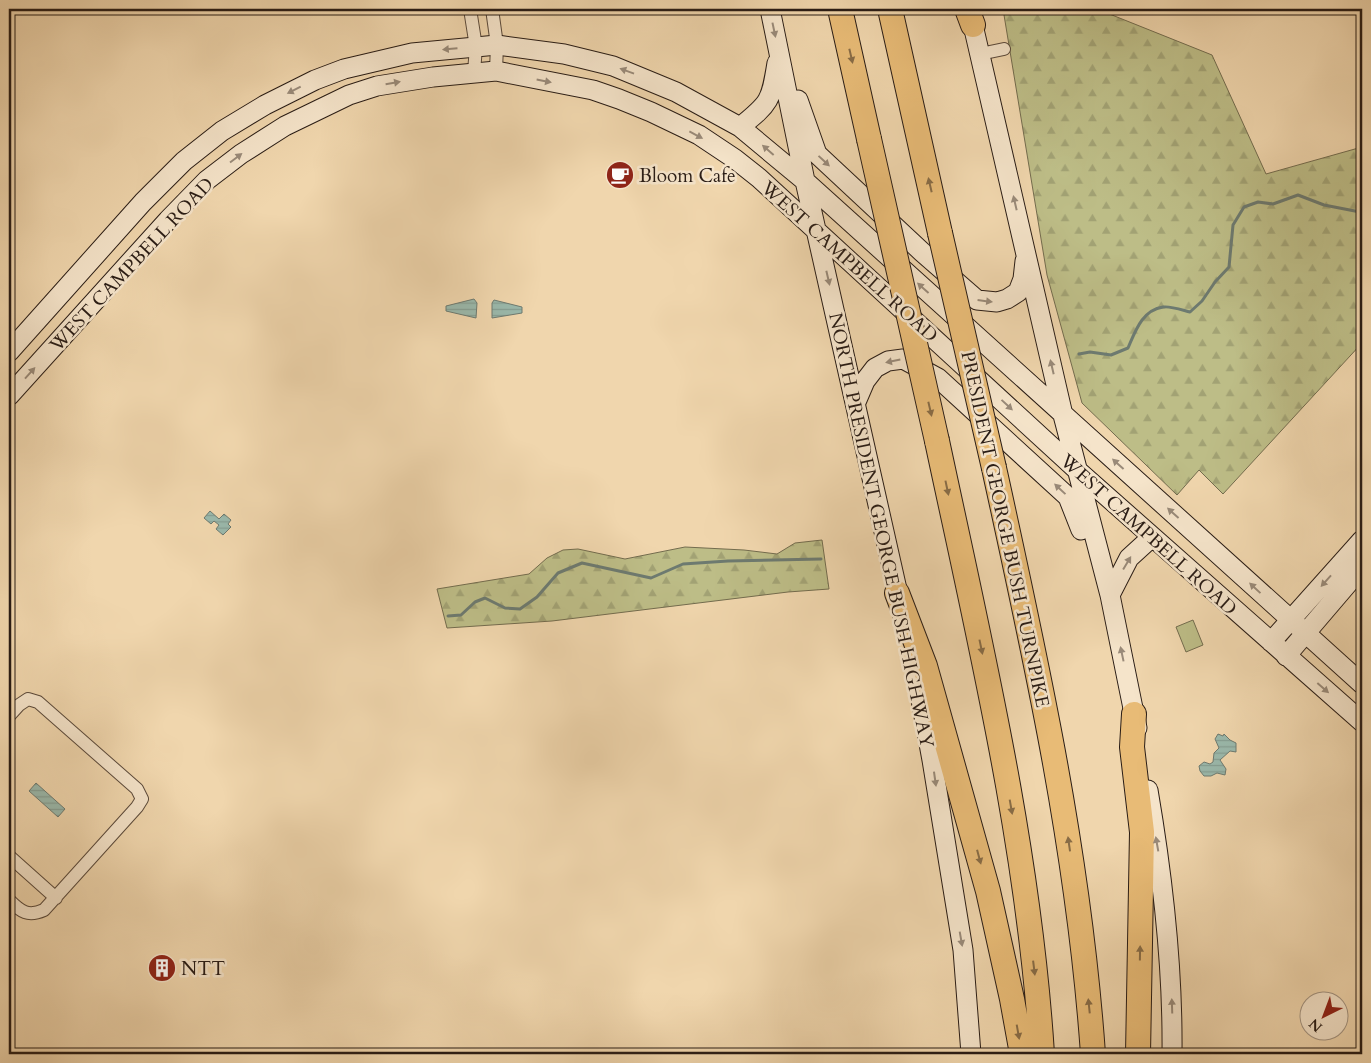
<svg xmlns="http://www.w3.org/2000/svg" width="1371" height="1063" font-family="Cardo,serif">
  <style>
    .grass { fill: #bdbd87; stroke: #736c4e }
    .forest { fill: url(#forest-firs); stroke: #736c4e }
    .water { fill: url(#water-rules); stroke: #6d7a70 }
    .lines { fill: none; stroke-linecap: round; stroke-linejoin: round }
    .stream { stroke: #6d7a70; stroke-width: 3 }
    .street-casing { stroke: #5b4a3b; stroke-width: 14 }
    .secondary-casing { stroke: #291c15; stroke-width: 21 }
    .highway-casing { stroke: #291c15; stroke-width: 26 }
    .street { stroke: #f5e4ca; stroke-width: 12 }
    .secondary { stroke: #f5e4ca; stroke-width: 19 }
    .highway { stroke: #e8bb76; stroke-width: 24 }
    .highway-bridge-casing { stroke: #291c15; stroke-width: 26; stroke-linecap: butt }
    .highway-bridge { stroke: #e8bb76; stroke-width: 24 }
    .oneway { fill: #998a79 }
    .oneway2 { fill: #886c46 }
    .labels { text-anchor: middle; stroke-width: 5; stroke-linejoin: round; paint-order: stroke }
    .poi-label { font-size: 19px; fill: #291c15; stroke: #f5e4ca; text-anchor: start }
    .street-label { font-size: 19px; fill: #291c15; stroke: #f5e4ca }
  </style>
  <defs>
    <pattern id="forest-firs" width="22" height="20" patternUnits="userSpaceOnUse" patternTransform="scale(1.25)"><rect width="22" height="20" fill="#bdbd87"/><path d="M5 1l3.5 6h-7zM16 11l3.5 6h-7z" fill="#a2a274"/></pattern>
    <pattern id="water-rules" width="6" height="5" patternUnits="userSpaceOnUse" patternTransform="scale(1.25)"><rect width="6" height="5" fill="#9ab9ac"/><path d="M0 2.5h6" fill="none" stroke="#859e93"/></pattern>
  </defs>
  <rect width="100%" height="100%" fill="#f0d6ad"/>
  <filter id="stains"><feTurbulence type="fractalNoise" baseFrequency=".004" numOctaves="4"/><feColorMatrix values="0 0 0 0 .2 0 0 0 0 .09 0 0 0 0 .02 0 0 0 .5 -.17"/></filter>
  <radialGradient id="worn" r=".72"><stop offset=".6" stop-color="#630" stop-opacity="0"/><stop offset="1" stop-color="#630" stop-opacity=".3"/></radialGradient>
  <path class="grass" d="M 1193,620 L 1203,645 L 1186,652 L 1176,627 Z"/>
  <path class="forest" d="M 1013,9 L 1097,9 L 1212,55 L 1266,174 L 1362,147 L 1362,343 L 1223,494 L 1199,470 L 1177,495 L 1082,403 L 1047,275 L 1004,15 Z
    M 822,540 L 829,589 L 788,592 L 552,621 L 447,628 L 437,589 L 529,574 L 547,558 L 563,550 L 578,549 L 625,559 L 685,547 L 744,550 L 777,554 L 795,543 Z"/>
  <path class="water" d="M 474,299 L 477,303 L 476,318 L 446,311 L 446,306 Z
    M 494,300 L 522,307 L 522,313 L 492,318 L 492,303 Z
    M 210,511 L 219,519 L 224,514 L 231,520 L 228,524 L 231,527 L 223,535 L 216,529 L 219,525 L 214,521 L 211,524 L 204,518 Z
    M 1218,734 L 1223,736 L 1224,734 L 1230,740 L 1236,743 L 1236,752 L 1230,751 L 1220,760 L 1226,769 L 1225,775 L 1217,773 L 1211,776 L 1204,776 L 1200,771 L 1199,766 L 1204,762 L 1210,764 L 1213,762 L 1214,753 L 1219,748 L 1215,739 Z
    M 36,783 L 65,809 L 58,817 L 29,791 Z"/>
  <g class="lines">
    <path class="stream" d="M 1079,354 L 1090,352 L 1111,355 L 1128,348 C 1135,332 1142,310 1163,307 C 1171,306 1182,310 1190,312 L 1202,301 L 1215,282 L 1229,267 L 1233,225 L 1244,207 L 1258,202 L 1273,204 L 1298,195 L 1324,205 L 1360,212 L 1362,210
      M 448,616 L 461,615 L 475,602 L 485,598 L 505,608 L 520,609 L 537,597 L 558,573 L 582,563 L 651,578 L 683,564 L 728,561 L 821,559"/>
    <defs>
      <path id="street" d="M 470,9 L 476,47 L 474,72
        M 492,9 L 497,45 L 496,71
        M 980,54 L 1004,49
        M 9,716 L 19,705 L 28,699 L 38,702 L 137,789 L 142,799 L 137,807 L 44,910 C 28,917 21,912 9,900
        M 9,856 L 56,898"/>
      <path id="secondary" d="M 770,9 L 805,181 L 901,607
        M 970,12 L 1063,415 L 1110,595 L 1137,728
        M 798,100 L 817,154 L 922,252 L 977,300 L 997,302 L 1007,299 L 1018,292 L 1023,279 L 1025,261
        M 740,127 C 770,103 771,101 777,63
        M 9,352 L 143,202 L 184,161 L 222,131 L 265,105 L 315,80 L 344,69 L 412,53 L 497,45 L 564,54 L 613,66 L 676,92 L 740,127 L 805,181 L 1362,684
        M 9,396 L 168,220 L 207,180 L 241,154 L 285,126 L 349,95 L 377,86 L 433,77 L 496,71 L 593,90 L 619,99 L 651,112 L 699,135 L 735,159 L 759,178 L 1077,470 L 1362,722
        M 856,402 L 865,381 L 875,368 L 888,361 L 903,359 L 938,378 L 1068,497 L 1081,530
        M 1110,595 L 1129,558 L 1152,537
        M 1271,642 L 1362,540
        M 1286,656 L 1362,567
        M 915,667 L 932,760 L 963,950 L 971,1054
        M 1148,790 C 1163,878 1173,965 1172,1054"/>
      <path id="highway" d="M 840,9 L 869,139
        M 890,9 L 940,233
        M 967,9 L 973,25
        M 937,441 C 980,643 1029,847 1042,1054
        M 994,468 C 1037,664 1079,854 1093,1054
        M 897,593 L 925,666 L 988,891 L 1012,999 L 1022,1054
        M 1134,714 L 1132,747 L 1142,832 L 1138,1054"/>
    </defs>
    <use href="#street" class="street-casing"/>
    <use href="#secondary" class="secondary-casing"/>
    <use href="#highway" class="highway-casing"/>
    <use href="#street" class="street"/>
    <use href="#secondary" class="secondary"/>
    <use href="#highway" class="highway"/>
    <defs>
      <path id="highway-bridge" d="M 869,139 L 937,441
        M 940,233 L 994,468"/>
    </defs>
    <use href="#highway-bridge" class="highway-bridge-casing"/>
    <use href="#highway-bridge" class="highway-bridge"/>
  </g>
  <defs><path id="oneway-solid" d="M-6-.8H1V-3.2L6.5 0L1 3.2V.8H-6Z" transform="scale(1.25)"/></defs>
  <g class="oneway">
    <use href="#oneway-solid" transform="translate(774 30) rotate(78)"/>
    <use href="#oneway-solid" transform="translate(450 49) rotate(175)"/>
    <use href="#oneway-solid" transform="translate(627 71) rotate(-160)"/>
    <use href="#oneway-solid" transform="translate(544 81) rotate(11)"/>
    <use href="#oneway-solid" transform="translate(393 83) rotate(-10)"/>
    <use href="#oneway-solid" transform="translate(294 90) rotate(153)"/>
    <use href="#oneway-solid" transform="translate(696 135) rotate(28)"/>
    <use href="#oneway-solid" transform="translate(768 150) rotate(-139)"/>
    <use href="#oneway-solid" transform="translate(236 158) rotate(-37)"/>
    <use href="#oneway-solid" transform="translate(824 161) rotate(43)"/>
    <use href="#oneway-solid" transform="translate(1015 203) rotate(-103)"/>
    <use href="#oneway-solid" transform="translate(828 278) rotate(77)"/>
    <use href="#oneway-solid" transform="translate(923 288) rotate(-138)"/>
    <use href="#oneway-solid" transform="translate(985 301) rotate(7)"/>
    <use href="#oneway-solid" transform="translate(893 361) rotate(168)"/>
    <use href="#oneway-solid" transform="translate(1052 367) rotate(-103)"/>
    <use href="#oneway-solid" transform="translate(30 373) rotate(-48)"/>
    <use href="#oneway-solid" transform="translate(1007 405) rotate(43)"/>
    <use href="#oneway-solid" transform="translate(1118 464) rotate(-138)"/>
    <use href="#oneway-solid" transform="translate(1060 489) rotate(-137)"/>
    <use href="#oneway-solid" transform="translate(1173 513) rotate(-138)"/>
    <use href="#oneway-solid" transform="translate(1127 563) rotate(-59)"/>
    <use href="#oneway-solid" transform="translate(1326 581) rotate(132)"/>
    <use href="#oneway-solid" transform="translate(1255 588) rotate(-137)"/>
    <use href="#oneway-solid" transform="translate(1122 654) rotate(-102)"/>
    <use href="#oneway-solid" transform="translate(1323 688) rotate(41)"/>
    <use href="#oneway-solid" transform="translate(935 779) rotate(82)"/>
    <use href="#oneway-solid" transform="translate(1157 844) rotate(-100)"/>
    <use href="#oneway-solid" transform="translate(961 939) rotate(80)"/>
    <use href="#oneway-solid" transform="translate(1172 1006) rotate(-92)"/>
  </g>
  <g class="oneway2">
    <use href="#oneway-solid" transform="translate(851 56) rotate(77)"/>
    <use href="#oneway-solid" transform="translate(930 185) rotate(-103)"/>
    <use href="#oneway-solid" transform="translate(930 409) rotate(77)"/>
    <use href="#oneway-solid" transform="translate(947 488) rotate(78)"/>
    <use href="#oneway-solid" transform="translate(981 647) rotate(78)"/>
    <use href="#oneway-solid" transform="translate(1011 807) rotate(80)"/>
    <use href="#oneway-solid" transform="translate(1069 844) rotate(-98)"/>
    <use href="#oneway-solid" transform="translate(979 857) rotate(75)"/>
    <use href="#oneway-solid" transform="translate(1140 953) rotate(-89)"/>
    <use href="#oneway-solid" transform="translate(1034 968) rotate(83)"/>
    <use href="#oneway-solid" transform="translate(1089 1006) rotate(-96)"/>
    <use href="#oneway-solid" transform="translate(1018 1032) rotate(80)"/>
  </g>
  <defs>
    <symbol id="cafe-disc" viewBox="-11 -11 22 22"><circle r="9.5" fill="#8f2418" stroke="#f5e4ca"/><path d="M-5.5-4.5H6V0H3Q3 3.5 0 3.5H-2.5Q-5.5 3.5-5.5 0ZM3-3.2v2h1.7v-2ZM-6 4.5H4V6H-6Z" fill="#fff"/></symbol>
    <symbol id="building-disc" viewBox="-11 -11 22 22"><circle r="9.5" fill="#8f2418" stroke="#f5e4ca"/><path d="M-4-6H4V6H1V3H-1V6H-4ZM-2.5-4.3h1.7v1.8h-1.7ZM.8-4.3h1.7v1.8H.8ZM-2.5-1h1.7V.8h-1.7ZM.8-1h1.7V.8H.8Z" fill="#fff"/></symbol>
  </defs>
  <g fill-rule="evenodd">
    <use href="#cafe-disc" x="604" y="159" width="32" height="32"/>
    <use href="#building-disc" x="146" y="952" width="32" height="32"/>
  </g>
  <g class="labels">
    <g class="poi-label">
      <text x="639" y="182">Bloom Cafe</text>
      <text x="181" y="975">NTT</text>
    </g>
    <g class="street-label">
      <text transform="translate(850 261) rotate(42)" y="7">WEST CAMPBELL ROAD</text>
      <text transform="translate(131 264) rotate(-47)" y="7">WEST CAMPBELL ROAD</text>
      <text transform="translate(1006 529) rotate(78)" y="7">PRESIDENT GEORGE BUSH TURNPIKE</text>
      <text transform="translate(882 530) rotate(78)" y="7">NORTH PRESIDENT GEORGE BUSH HIGHWAY</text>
      <text transform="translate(1149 534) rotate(42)" y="7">WEST CAMPBELL ROAD</text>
    </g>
  </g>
  <rect width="1371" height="1063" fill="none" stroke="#f0d6ad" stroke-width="30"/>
  <rect x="10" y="10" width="1351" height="1043" fill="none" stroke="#291c15" stroke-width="2.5"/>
  <rect x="15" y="15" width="1341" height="1033" fill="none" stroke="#291c15"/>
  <g transform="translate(1324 1016) rotate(222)"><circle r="24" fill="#f5e4ca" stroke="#a39482"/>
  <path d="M0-4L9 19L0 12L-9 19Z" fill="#8f2418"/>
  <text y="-8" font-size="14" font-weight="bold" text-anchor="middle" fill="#291c15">N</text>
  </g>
  <rect width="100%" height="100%" filter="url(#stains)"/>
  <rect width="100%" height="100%" fill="url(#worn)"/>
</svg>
